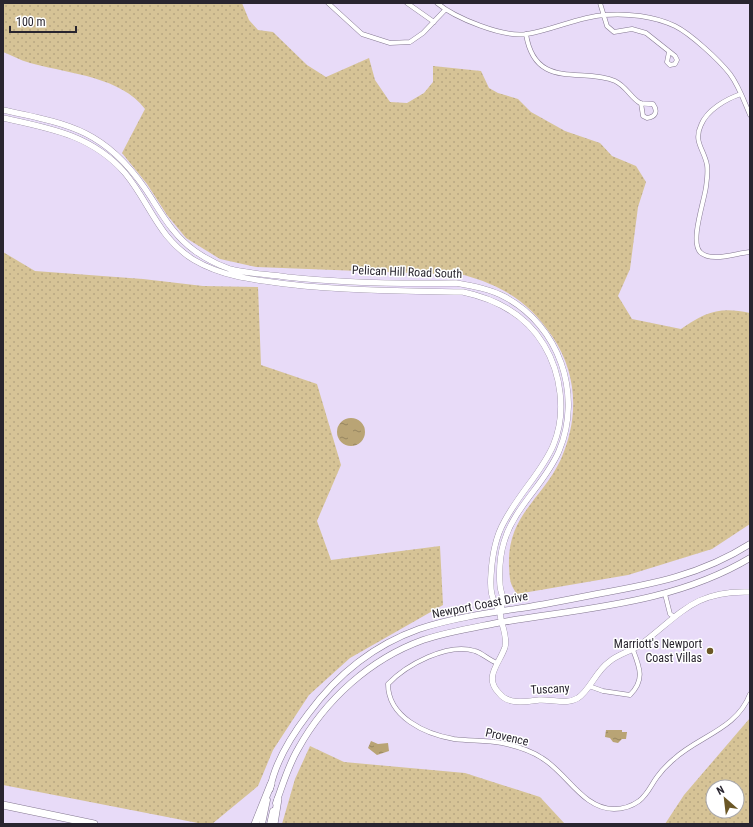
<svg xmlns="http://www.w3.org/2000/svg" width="753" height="827" font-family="'Roboto Condensed',sans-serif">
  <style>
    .grass { fill: url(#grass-dots); fill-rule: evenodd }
    .water { fill: url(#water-ripples) }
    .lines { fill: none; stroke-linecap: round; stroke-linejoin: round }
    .street-casing { stroke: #847891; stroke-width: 5 }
    .secondary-casing { stroke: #847891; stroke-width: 6 }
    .primary-casing { stroke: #847891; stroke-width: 7 }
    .highway-casing { stroke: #847891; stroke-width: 8 }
    .street { stroke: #fff; stroke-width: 4 }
    .secondary { stroke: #fff; stroke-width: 5.5 }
    .primary { stroke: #fff; stroke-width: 6 }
    .highway { stroke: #fff; stroke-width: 7 }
    .poi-dot { fill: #6b5726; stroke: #fff; stroke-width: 1.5 }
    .labels { text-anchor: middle; stroke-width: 3; stroke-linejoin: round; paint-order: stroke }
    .street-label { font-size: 12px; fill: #29252f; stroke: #fff }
    .poi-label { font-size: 12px; fill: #29252f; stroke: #fff; text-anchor: end }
  </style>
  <defs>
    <pattern id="grass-dots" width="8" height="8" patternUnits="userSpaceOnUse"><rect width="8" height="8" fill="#d6c396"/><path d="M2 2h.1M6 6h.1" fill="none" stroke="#b8a782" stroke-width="1.8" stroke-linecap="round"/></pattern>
    <pattern id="water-ripples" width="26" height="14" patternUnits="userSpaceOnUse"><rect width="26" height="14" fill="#b9a475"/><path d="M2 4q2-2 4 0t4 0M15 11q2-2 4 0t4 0" fill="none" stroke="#968560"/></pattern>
  </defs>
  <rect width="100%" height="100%" fill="#e8dbf8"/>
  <path class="grass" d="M 3,3 L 242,3 L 249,20 L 258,30 L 273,32 L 307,65 L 326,77 L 369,58 L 375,80 L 390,102 L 407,103 L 424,93 L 433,82 L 433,66 L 481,71 L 489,88 L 498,93 L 518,99 L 531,112 L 565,131 L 600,143 L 612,156 L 636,166 L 646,182 L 638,207 L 630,269 L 618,296 L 632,319 L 681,329 C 705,312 720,306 750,313 L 750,524 L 712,549 L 628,575 L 517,594 C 509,583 510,579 509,566 C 507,515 542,500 561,459 C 579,418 578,374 552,336 C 529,302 503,286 464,275 L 256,267 L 220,259 L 186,238 L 167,215 L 147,184 L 122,153 L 145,109 C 121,77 71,74 34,64 C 24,62 13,56 3,52 Z
    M 3,252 L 35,271 L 143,279 L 203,286 L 258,287 L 261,365 L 317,384 L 341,465 L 317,521 L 331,560 L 440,546 L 443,605 L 350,658 L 309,695 L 273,750 L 258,786 L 212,824 L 203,824 L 3,785 Z
    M 750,718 L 750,824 L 665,824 L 684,795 ZM 713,787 L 737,787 L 737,811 L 713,811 Z
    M 310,746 L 344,762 L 465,773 L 540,797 L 565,824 L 282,824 L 295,779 Z"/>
  <path class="water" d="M337 432a14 14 0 1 1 28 0a14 14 0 1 1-28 0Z
    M 606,730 L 622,730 L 622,732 L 627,732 L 626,739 L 622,739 L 618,743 L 613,742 L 610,738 L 605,737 Z
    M 371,741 L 378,744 L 388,743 L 389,751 L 377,755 L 368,748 Z"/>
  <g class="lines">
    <defs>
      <path id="street" d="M 328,3 L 362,34 L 390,43 L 410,42 L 423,33 L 445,10
        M 407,3 L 434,22
        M 437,3 C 455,18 504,38 527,34 C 553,30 578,17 604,15 C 627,13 654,16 675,26 C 691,34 719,60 730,74 C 739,86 744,101 750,115
        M 600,3 L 607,26 L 614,32 L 632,29 L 646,33 L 675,56 L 677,60 L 675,64 L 670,65 L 667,62 L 669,52
        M 526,34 C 535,91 582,67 615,81 C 626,86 631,98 640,103 C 643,104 649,104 653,104 C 658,111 656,117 647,118 L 643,116 L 641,103
        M 741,94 C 726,99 707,110 701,125 C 693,142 704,149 707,165 C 708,172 707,180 706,187 C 704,202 690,241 700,252 C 711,263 736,253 750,252
        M 665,594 L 670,614 L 673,616
        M 497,663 C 489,660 482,653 475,651 C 448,642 406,665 388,684 C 388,717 425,734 454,739 C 470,741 486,740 502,743 C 516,746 530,750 542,758 C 567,773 583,809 614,809 C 622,809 632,806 639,801 C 648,794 651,785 657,777 C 662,770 668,764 674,759 C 699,736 737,729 750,694
        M 589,686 L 603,691 L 630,695 C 645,680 640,668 633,650"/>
      <path id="secondary" d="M 3,110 C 68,124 103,129 144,187 C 160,210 171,234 195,251 C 205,258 218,265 230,269 C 248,274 268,274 287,277 C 343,283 400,284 456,283 C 473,286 490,289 505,297 C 559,326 583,394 559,451 C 545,484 514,507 504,542 C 500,555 499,570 500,585 C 500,590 503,595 503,600 C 503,604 501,608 500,612 C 500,623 508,635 505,647 C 500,663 483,677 499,693 C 502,697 507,700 512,701 C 521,703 531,701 539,700 C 553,699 566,705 578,698 C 590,690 596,671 609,662 C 618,654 630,652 640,645 C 680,615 694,590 750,592
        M 3,118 C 49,128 92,135 125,173 C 150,203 158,238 194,260 C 223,277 255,280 287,284 C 346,291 404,291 463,292 C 496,299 526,315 544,345 C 553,360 558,375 560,393 C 567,454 529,475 504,522 C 495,538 492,557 491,575 C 490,590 491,599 500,611"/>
      <path id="primary" d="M 270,789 C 275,762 292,735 308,714 C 336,676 374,645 419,629 C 452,618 488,613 522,608 C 547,604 572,599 597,594 C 653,584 701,575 750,544
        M 276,803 C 283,784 288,766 298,749 C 325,700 370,659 423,640 C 447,632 472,628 497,623 C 583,608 673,604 750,558
        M 262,824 L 267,800
        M 270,824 L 273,811"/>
      <path id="highway" d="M 3,805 L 94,824
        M 255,824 L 271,784
        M 274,824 L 278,799"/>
    </defs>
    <use href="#street" class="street-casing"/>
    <use href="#secondary" class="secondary-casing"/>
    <use href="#primary" class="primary-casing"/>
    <use href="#highway" class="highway-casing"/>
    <use href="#street" class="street"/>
    <use href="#secondary" class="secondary"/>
    <use href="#primary" class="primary"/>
    <use href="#highway" class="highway"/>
  </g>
  <circle class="poi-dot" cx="710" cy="651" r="4"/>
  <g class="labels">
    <g class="street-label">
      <text transform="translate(407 272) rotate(2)" y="4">Pelican Hill Road South</text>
      <text transform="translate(480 605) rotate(-11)" y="4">Newport Coast Drive</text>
      <text transform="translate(550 689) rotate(-3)" y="4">Tuscany</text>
      <text transform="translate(507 737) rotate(13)" y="4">Provence</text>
    </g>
    <g class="poi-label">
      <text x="702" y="648">Marriott's Newport<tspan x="702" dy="14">Coast Villas</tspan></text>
    </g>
  </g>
  <rect width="753" height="827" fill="none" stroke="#29252f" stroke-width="8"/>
  <g transform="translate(725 799) rotate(332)"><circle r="19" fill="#ffffff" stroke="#a9a8ac"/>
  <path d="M0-3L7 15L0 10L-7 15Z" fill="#6b5726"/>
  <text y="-6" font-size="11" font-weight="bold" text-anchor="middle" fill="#29252f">N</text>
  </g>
  <path d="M10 26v6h66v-6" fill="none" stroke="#29252f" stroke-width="2"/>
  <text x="16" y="26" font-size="12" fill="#29252f" stroke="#ffffff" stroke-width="3" paint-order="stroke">100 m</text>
</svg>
